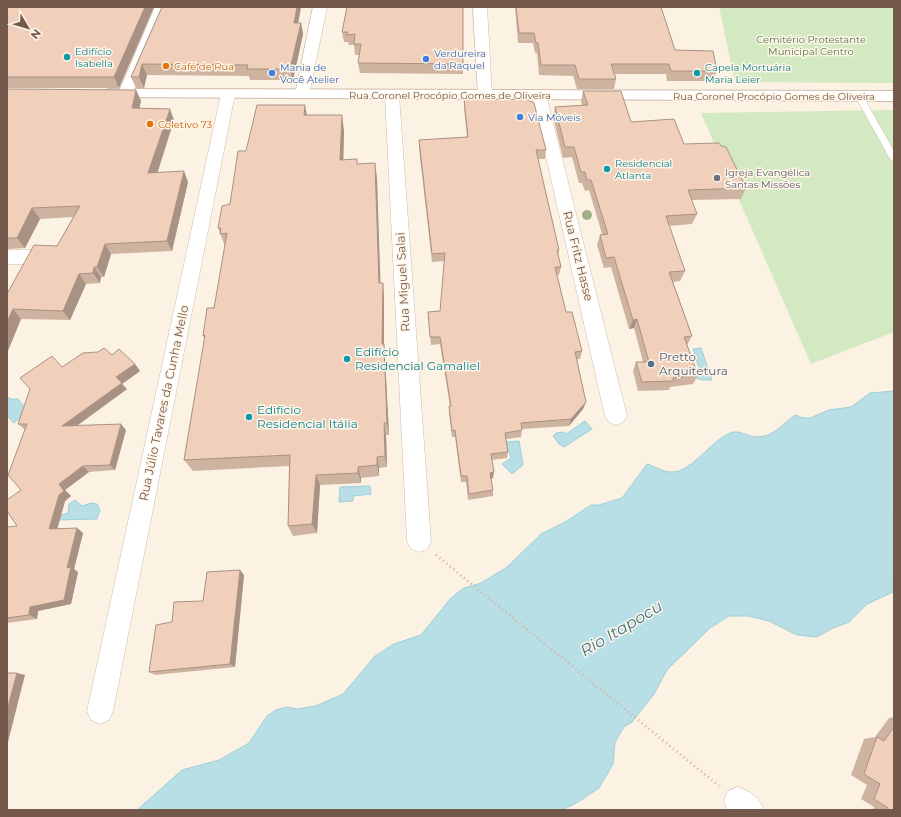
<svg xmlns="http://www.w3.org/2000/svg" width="901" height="817" font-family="Montserrat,sans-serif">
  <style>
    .green { fill: #d2e9c2 }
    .water { fill: #b8dfe5; stroke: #9fcfd7 }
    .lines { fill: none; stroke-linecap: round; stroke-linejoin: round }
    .lane-casing { stroke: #cfbcad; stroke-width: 1 }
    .street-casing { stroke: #cfbcad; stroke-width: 1 }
    .secondary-casing { stroke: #d2bbaa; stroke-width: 2 }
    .path { stroke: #d6b39f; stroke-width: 3; stroke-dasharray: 1 3.5; stroke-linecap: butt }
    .lane { fill: #fff; fill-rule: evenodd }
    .street { fill: #fff; fill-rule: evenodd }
    .secondary { fill: #fff; fill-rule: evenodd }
    .tree { fill: #9faf8a }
    .wall { fill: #cfb3a1 }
    .shaded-wall { fill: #a99283 }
    .building { fill: #f1d0bb; stroke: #a99283 }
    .culture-dot { fill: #0f9aa8; stroke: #fff6e9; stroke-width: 1.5 }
    .shop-dot { fill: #3f7fe0; stroke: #fff6e9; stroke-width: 1.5 }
    .food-dot { fill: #e8710a; stroke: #fff6e9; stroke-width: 1.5 }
    .worship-dot { fill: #6b7280; stroke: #fff6e9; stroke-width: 1.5 }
    .service-dot { fill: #5c6f8a; stroke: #fff6e9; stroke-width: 1.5 }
    .labels { text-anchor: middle; stroke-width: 3; stroke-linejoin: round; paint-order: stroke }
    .far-park-label { font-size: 10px; fill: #537942; stroke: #fff6e9 }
    .far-culture-label { font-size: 10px; fill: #0d838f; stroke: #fff6e9; text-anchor: start }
    .far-shop-label { font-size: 10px; fill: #366cbe; stroke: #fff6e9; text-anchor: start }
    .far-food-label { font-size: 10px; fill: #c56008; stroke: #fff6e9; text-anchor: start }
    .far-street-label { font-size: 10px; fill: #74584a; stroke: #fff6e9 }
    .far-worship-label { font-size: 10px; fill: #5b616d; stroke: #fff6e9; text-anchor: start }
    .street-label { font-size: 12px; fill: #74584a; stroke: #fff6e9 }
    .culture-label { font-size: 12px; fill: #0d838f; stroke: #fff6e9; text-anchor: start }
    .service-label { font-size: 12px; fill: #4e5e75; stroke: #fff6e9; text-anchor: start }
    .near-water-label { font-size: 16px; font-style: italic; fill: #407680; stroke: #fff6e9 }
  </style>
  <rect width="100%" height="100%" fill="#fcf2e3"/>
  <path class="green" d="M 719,7 L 894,7 L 894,83 L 735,82 Z
    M 894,110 L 894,332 L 811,364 L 701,113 Z"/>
  <path class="water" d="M 701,348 L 712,380 L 702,380 L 696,378 L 696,369 L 699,368 L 693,349 Z
    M 894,391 L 893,592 L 867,604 L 849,622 L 833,628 L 817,637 L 797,635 L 769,621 L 748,616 L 729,616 L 710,628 L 667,670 L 654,694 L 632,722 L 625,726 L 622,730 L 615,742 L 613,764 L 599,788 L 578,802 L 562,810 L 137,810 L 182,770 L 219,760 L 249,743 L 267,716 L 276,710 L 287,707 L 297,709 L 316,706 L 343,694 L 375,656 L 394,644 L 421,635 L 450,599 L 464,588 L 481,583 L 507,567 L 541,534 L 565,522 L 591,505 L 599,505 L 622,498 L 647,464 C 654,466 663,472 670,472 C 691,474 710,441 730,433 C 739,429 748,437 757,437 C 774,437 782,424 795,415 L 803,418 L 810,418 L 829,410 L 851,407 L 870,393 Z
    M 7,396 L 10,399 L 18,399 L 28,411 L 14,423 L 7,416 Z
    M 585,421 L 592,429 L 564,447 L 559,444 L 553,436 L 556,433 L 563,432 L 566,434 Z
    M 519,441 L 523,465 L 512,474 L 502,464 L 511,458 L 506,442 Z
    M 370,486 L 371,494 L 353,496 L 353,501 L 339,502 L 340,487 Z
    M 75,500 L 82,506 L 91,503 L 97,504 L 100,510 L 97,519 L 59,520 L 61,515 L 68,513 L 69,504 Z"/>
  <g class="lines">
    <defs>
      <path id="lane" d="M 856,94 L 863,96 L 894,151 L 894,162 L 890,159 L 855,96 Z"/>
      <path id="street" d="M 155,7 L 169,7 L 132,94 L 130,97 L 120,97 L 118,94 Z
        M 313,7 L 327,7 L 309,95 L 307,98 L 297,98 L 295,95 Z
        M 473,7 L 487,7 L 492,95 L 490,98 L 480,98 L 478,95 Z
        M 228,89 L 233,91 L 235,94 L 113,711 L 109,720 L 100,724 L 91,720 L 87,711 L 221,94 L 223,91 Z
        M 392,90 L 397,92 L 399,95 L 431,541 L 427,549 L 419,552 L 411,549 L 407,541 L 385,95 L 387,92 Z
        M 539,90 L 544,92 L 546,95 L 627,416 L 623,422 L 616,425 L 609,422 L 605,416 L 532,95 L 534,92 Z
        M 7,250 L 29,250 L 35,252 L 38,257 L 35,262 L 29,264 L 7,264 Z
        M 738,787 C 751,792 759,797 764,810 L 727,810 L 724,801 L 728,791 Z"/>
      <path id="secondary" d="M 109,89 L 894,91 L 894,101 L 103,97 L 101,94 L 103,91 Z"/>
    </defs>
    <use href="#lane" class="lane-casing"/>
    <use href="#street" class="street-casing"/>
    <use href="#secondary" class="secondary-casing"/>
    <path class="path" d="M 436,555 L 719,786"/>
    <use href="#lane" class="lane"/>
    <use href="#street" class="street"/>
    <use href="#secondary" class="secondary"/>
  </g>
  <circle class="tree" cx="587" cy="215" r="5"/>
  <path class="wall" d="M 7,7 L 154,7 L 119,88 L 7,88 Z
    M 162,7 L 301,7 L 298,23 L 301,23 L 303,34 L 293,80 L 250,80 L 249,76 L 147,75 L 144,88 L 136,88 L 131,77 Z
    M 347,7 L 463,64 L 463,74 L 360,73 L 358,63 L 359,55 L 355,55 L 354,45 L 349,45 L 348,42 L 344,42 L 342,32 Z
    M 515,7 L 661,7 L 675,50 L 717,71 L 713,81 L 667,81 L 666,74 L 615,74 L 616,79 L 614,89 L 577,89 L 573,76 L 539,75 L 537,53 L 535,53 L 533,43 L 518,43 Z
    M 7,89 L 136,90 L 141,101 L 139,108 L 174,120 L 157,172 L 188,182 L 172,251 L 111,254 L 104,277 L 101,277 L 100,283 L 86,284 L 70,320 L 21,319 L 7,353 L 7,294 L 57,246 L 73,217 L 40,219 L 25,248 L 7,249 Z
    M 583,91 L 631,122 L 684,144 L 746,188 L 741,199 L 691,200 L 697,214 L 692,224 L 669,226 L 685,271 L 680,281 L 673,282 L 692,336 L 687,345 L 698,375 L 693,384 L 670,387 L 669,390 L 638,391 L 633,371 L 636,362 L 643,362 L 634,328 L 629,329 L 611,267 L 604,268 L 597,245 L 600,235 L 602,234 L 589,190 L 585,191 L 582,183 L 579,183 L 572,157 L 563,158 L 553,117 L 555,107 L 582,105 L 581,102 Z
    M 464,99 L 546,150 L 545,159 L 538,159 L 559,250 L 558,256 L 561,267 L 559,275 L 557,275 L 566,312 L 582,351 L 580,359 L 577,359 L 586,402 L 583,409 L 569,426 L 522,429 L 521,437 L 506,439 L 508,452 L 507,458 L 492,460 L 493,478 L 491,479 L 493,490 L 493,496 L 468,500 L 466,482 L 461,482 L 455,437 L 452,437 L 449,413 L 449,406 L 450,406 L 440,344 L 431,345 L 428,312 L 440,311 L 444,261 L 432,262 L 419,149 L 419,140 L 467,137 L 464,108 Z
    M 307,115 L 344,131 L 343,160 L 357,164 L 375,163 L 377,179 L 380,283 L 383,283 L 384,298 L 384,346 L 385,358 L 389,435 L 386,435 L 387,467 L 379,468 L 379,476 L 361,478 L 361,483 L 320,485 L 317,533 L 293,536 L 288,526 L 289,466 L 193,471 L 184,460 L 205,339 L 203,336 L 214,308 L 225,246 L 218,228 L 230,204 L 246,151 Z
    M 112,355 L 135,364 L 140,371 L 122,384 L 127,389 L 77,426 L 126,430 L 115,470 L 89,472 L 65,490 L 71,496 L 65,501 L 57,529 L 77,528 L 83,533 L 74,569 L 78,572 L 71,604 L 38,611 L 37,619 L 7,623 L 7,582 L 8,581 L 17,526 L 25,430 L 18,424 L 62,367 Z
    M 244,575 L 235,667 L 155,675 L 149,672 L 172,622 L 203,601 Z
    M 894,717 L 894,810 L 873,810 L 874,807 L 861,799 L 867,785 L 851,775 L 864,739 L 875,737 L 889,718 Z"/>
  <path class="shaded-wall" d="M 145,7 L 154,7 L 119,88 L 114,77 Z
    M 297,7 L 301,7 L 296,34 L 294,23 Z
    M 301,23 L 303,34 L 293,80 L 290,69 Z
    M 142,64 L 147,75 L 144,88 L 139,77 Z
    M 136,90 L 141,101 L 137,119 L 132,108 Z
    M 305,105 L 308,121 L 304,115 Z
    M 170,109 L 174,120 L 154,184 L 148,173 Z
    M 342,115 L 344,131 L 343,175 L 340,160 Z
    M 375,163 L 377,179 L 381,298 L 379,283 Z
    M 184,171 L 188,182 L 172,251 L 167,241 Z
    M 32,208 L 40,219 L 25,248 L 17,238 Z
    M 105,244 L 111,254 L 104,277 L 97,267 Z
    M 94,267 L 101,277 L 100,283 L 93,273 Z
    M 79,274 L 86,284 L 70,320 L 63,311 Z
    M 383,283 L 384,298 L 384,346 L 385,358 L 389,435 L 387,423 L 382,344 Z
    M 13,309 L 21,319 L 7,353 L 7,322 Z
    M 637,319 L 634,328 L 629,329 L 633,320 Z
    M 135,364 L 140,371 L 122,384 L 127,389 L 68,432 L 62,426 L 116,377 Z
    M 586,402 L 583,409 L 569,426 L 571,419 Z
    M 384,423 L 386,435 L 387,467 L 385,456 Z
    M 121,424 L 126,430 L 115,470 L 110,465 Z
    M 377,457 L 379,468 L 379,476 L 377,465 Z
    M 83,466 L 89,472 L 65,490 L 71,496 L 65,501 L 56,534 L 49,529 L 59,495 L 59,484 Z
    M 358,467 L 361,478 L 361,483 L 358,473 Z
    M 494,472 L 493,478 L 490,479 L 490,473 Z
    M 316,475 L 320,485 L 317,533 L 312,524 Z
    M 77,528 L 83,533 L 74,569 L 78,572 L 71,604 L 38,611 L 37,619 L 29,615 L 30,607 L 67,568 Z
    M 240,570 L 244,575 L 235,667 L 230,664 Z
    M 17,673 L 25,675 L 8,742 L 7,742 L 7,710 Z"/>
  <path class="building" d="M 7,7 L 145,7 L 114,77 L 7,77 Z
    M 162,7 L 297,7 L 294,23 L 301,23 L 290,69 L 247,69 L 248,65 L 142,64 L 139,77 L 131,77 Z
    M 347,7 L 463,7 L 463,64 L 358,63 L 361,44 L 354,44 L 355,34 L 347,35 L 348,32 L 342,32 Z
    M 516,7 L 661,7 L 675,50 L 713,51 L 717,71 L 671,71 L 669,64 L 611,64 L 616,79 L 579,79 L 575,65 L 541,65 L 538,43 L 536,43 L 534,33 L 519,33 Z
    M 7,89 L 136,90 L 132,108 L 170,109 L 148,173 L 184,171 L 167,241 L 105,244 L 97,267 L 94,267 L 93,273 L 79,274 L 63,311 L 13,309 L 7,322 L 7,294 L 34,245 L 57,246 L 80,206 L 32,208 L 17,238 L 7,238 Z
    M 583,91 L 621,91 L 631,122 L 674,119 L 684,144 L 719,143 L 721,146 L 726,147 L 746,188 L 688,190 L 697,214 L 666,216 L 685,271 L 669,272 L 692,336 L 684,337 L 698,375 L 673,378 L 673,381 L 642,382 L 636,362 L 649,362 L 637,319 L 633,320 L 614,257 L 606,258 L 600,235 L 608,234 L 591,180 L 587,180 L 585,172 L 581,172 L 574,147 L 565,147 L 555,107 L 588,105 Z
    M 464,99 L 525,99 L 534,103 L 546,150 L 536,150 L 559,250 L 557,250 L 561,267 L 555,267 L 566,312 L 572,312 L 582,351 L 575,352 L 586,402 L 571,419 L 521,423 L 522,430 L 505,433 L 508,452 L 491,454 L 494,472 L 490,473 L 493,490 L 469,494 L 467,476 L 461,476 L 455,430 L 452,431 L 449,406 L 451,406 L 440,337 L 430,337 L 428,312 L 440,311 L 445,253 L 432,254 L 419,140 L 468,137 Z
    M 257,105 L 305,105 L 304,115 L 342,115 L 340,160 L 357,159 L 357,164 L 375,163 L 379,283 L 383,283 L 382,344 L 384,344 L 387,423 L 384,423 L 385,456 L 377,457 L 377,465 L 358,467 L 358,473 L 316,475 L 312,524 L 288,526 L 290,455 L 184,460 L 205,335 L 203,336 L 207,308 L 214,308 L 227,233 L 220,234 L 221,228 L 218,228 L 222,206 L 230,204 L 238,151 L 246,151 Z
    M 104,348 L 112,355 L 119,349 L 135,364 L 116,377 L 122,383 L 62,426 L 121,424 L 110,465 L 83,466 L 59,484 L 64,491 L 59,495 L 49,529 L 77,528 L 67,568 L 71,567 L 64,600 L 30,607 L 29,615 L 7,618 L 7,582 L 8,581 L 7,580 L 7,527 L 17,526 L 7,511 L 7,500 L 21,490 L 8,475 L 27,424 L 18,424 L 30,389 L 20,378 L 52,356 L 62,367 L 83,353 L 98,352 Z
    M 240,570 L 230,664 L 149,672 L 156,625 L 172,622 L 174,602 L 203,601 L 207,572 Z
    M 7,673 L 17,673 L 7,710 Z
    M 894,727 L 894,810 L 887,810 L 888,808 L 874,799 L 880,784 L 864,774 L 877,737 L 884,741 Z"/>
  <g class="culture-dot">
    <circle cx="67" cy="57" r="4"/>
    <circle cx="697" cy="73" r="4"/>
    <circle cx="607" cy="169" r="4"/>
    <circle cx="347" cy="359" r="4"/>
    <circle cx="249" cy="417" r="4"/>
  </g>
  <g class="shop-dot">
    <circle cx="426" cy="59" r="4"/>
    <circle cx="272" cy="73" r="4"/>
    <circle cx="520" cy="117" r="4"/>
  </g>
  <g class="food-dot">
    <circle cx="166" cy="66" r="4"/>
    <circle cx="150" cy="124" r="4"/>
  </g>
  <circle class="worship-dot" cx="717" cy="178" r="4"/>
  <circle class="service-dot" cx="651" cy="364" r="4"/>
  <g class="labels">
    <g class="far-park-label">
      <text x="811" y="43">Cemitério Protestante<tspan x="811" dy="12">Municipal Centro</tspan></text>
    </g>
    <g class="far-culture-label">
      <text x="75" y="55">Edifício<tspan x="75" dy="12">Isabella</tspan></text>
      <text x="705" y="71">Capela Mortuária<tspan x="705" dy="12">Maria Leier</tspan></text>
      <text x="615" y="167">Residencial<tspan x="615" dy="12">Atlanta</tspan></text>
    </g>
    <g class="far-shop-label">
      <text x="434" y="57">Verdureira<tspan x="434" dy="12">da Raquel</tspan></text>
      <text x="280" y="71">Mania de<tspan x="280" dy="12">Você Atelier</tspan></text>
      <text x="528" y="121">Via Móveis</text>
    </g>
    <g class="far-food-label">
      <text x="174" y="70">Café de Rua</text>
      <text x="158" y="128">Coletivo 73</text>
    </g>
    <g class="far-street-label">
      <text x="450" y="99">Rua Coronel Procópio Gomes de Oliveira</text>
      <text x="774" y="100">Rua Coronel Procópio Gomes de Oliveira</text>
    </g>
    <g class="far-worship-label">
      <text x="725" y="176">Igreja Evangélica<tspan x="725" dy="12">Santas Missões</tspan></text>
    </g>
    <g class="street-label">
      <text transform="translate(578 256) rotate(76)" y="4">Rua Fritz Hasse</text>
      <text transform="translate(403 282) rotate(-93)" y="4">Rua Miguel Salai</text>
      <text transform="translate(164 403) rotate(-78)" y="4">Rua Júlio Tavares da Cunha Mello</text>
    </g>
    <g class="culture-label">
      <text x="355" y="356">Edifício<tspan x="355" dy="14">Residencial Gamaliel</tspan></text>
      <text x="257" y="414">Edifício<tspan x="257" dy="14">Residencial Itália</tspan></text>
    </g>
    <g class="service-label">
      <text x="659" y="361">Pretto<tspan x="659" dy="14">Arquitetura</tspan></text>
    </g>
    <g class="near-water-label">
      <text transform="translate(621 628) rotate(-31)" y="6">Rio Itapocu</text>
    </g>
  </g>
  <rect width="901" height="817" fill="none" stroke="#74584a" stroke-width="16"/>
  <g transform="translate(28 28) rotate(128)" stroke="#fff6e9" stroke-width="3" paint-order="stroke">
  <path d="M0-3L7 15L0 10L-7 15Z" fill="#74584a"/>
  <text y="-6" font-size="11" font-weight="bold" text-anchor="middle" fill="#74584a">N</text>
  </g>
</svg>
